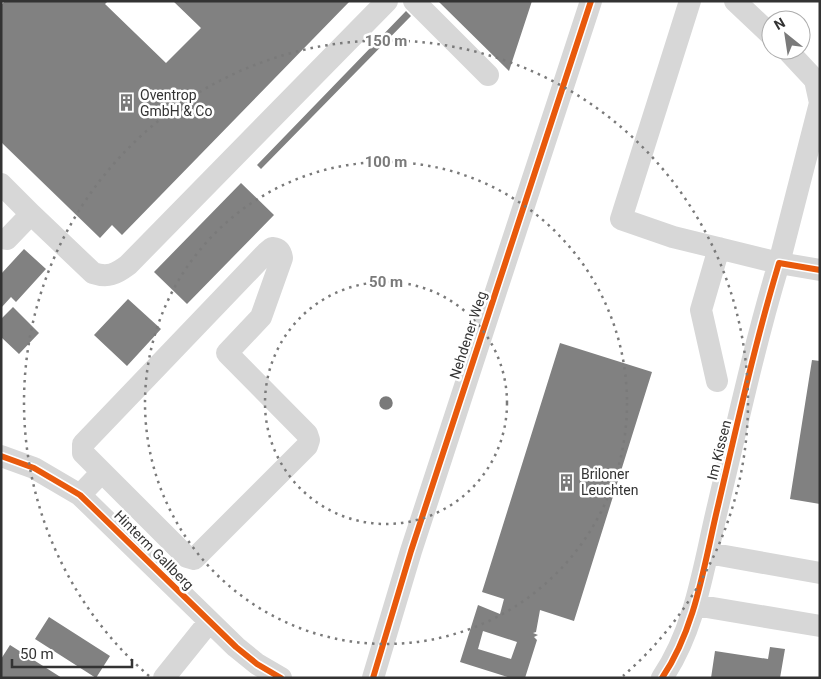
<svg xmlns="http://www.w3.org/2000/svg" width="821" height="679" font-family="Roboto,sans-serif">
  <style>
    .building { fill: #818181; fill-rule: evenodd }
    .lines { fill: none; stroke-linecap: round; stroke-linejoin: round }
    .minor { stroke: #d7d7d7; stroke-width: 22 }
    .cycleway-casing { stroke: #fff; stroke-width: 9 }
    .cycleway { stroke: #e8590c; stroke-width: 6 }
    .ring { fill: none; stroke: #7a7a7a; stroke-width: 2.5; stroke-dasharray: 2.5 5 }
    .labels { text-anchor: middle; stroke-width: 5; stroke-linejoin: round; paint-order: stroke }
    .poi-label { font-size: 14px; fill: #333; stroke: #fff; text-anchor: start }
    .street-label { font-size: 14px; fill: #333; stroke: #fff }
    .centre { fill: #7a7a7a; stroke: #fff; stroke-width: 2.5 }
    .ring-label { font-size: 15px; text-anchor: middle; font-weight: bold; fill: #7a7a7a; stroke: #fff; stroke-width: 5; stroke-linejoin: round; paint-order: stroke }
  </style>
  <rect width="100%" height="100%" fill="#fff"/>
  <path class="building" d="M 5,1 L 108,1 L 105,4 L 166,63 L 201,28 L 173,1 L 350,1 L 122,235 L 112,225 L 100,238 L 1,142 L 1,5 Z
    M 438,1 L 532,1 L 509,71 Z
    M 406,11 L 411,16 L 261,169 L 257,165 Z
    M 241,183 L 274,215 L 187,304 L 154,272 Z
    M 24,249 L 46,269 L 16,302 L 11,297 L 1,308 L 1,274 Z
    M 128,299 L 161,329 L 127,366 L 94,335 Z
    M 13,307 L 39,333 L 19,354 L 1,337 L 1,319 Z
    M 560,343 L 652,372 L 574,621 L 540,610 L 536,632 L 533,633 L 538,635 L 534,637 L 537,640 L 525,678 L 511,678 L 460,662 L 478,605 L 500,614 L 504,599 L 482,592 ZM 483,631 L 517,642 L 511,659 L 478,649 Z
    M 812,360 L 820,361 L 820,504 L 790,499 Z
    M 49,617 L 110,656 L 96,678 L 35,639 Z
    M 10,645 L 62,678 L 1,678 L 1,659 Z
    M 770,647 L 785,649 L 780,678 L 711,678 L 715,651 L 768,659 Z"/>
  <g class="lines">
    <path class="minor" d="M 414,1 L 488,75
      M 690,1 L 621,219 L 673,237 L 779,263 L 820,103
      M 735,1 L 771,35
      M 787,50 L 815,80 L 820,103
      M 1,184 L 31,214
      M 7,239 L 31,214 L 93,273 C 108,278 116,274 128,265 L 387,1
      M 717,381 L 701,310 L 719,248
      M 1,456 L 34,468 L 80,495 L 236,647 L 257,664 L 281,678
      M 80,495 L 102,472 L 83,453 L 83,444 L 266,253 L 272,248 C 279,249 281,251 282,258 L 261,317 L 227,353 L 307,434 L 309,440 L 307,446 L 194,559 L 187,557 L 102,472
      M 708,553 L 820,573
      M 695,605 L 820,626
      M 164,678 L 209,622
      M 373,678 L 411,551 L 591,1
      M 662,678 C 696,628 704,564 718,506 C 737,425 755,343 779,263 L 820,270"/>
    <defs>
      <path id="cycleway" d="M 1,456 L 34,468 L 80,495 L 236,647 L 257,664 L 281,678
        M 373,678 L 411,551 L 591,1
        M 662,678 C 696,628 704,564 718,506 C 737,425 755,343 779,263 L 820,270"/>
    </defs>
    <use href="#cycleway" class="cycleway-casing"/>
    <use href="#cycleway" class="cycleway"/>
  </g>
  <g class="ring">
    <circle cx="386" cy="403" r="121"/>
    <circle cx="386" cy="403" r="241"/>
    <path d="M149 676A362 362 0 1 1 623 676"/>
  </g>
  <defs>
    <symbol id="building-bare" viewBox="-9 -9 18 18"><path d="M-4-6H4V6H1V3H-1V6H-4ZM-2.5-4.3h1.7v1.8h-1.7ZM.8-4.3h1.7v1.8H.8ZM-2.5-1h1.7V.8h-1.7ZM.8-1h1.7V.8H.8Z" fill="#7a7a7a" stroke="#fff" stroke-width="2.5" paint-order="stroke"/></symbol>
  </defs>
  <g fill-rule="evenodd">
    <use href="#building-bare" x="114" y="90" width="25" height="25"/>
    <use href="#building-bare" x="554" y="470" width="25" height="25"/>
  </g>
  <g class="labels">
    <g class="poi-label">
      <text x="140" y="100">Oventrop<tspan x="140" dy="16">GmbH &amp; Co</tspan></text>
      <text x="581" y="479">Briloner<tspan x="581" dy="16">Leuchten</tspan></text>
    </g>
    <g class="street-label">
      <text transform="translate(468 335) rotate(-72)" y="5">Nehdener Weg</text>
      <text transform="translate(719 450) rotate(-76)" y="5">Im Kissen</text>
      <text transform="translate(154 550) rotate(45)" y="5">Hinterm Gallberg</text>
    </g>
  </g>
  <circle cx="386" cy="403" r="8" class="centre"/>
  <g class="ring-label">
    <text x="386" y="46">150 m</text>
    <text x="386" y="167">100 m</text>
    <text x="386" y="287">50 m</text>
  </g>
  <rect width="821" height="679" fill="none" stroke="#333333" stroke-width="5"/>
  <g transform="translate(786 35) rotate(330)"><circle r="24" fill="#ffffff" stroke="#adadad"/>
  <path d="M0-4L9 19L0 12L-9 19Z" fill="#7a7a7a"/>
  <text y="-8" font-size="14" font-weight="bold" text-anchor="middle" fill="#333333">N</text>
  </g>
  <path d="M12 659v8h120v-8" fill="none" stroke="#333333" stroke-width="2.5"/>
  <text x="20" y="659" font-size="15" fill="#333333" stroke="#ffffff" stroke-width="4" paint-order="stroke">50 m</text>
</svg>
